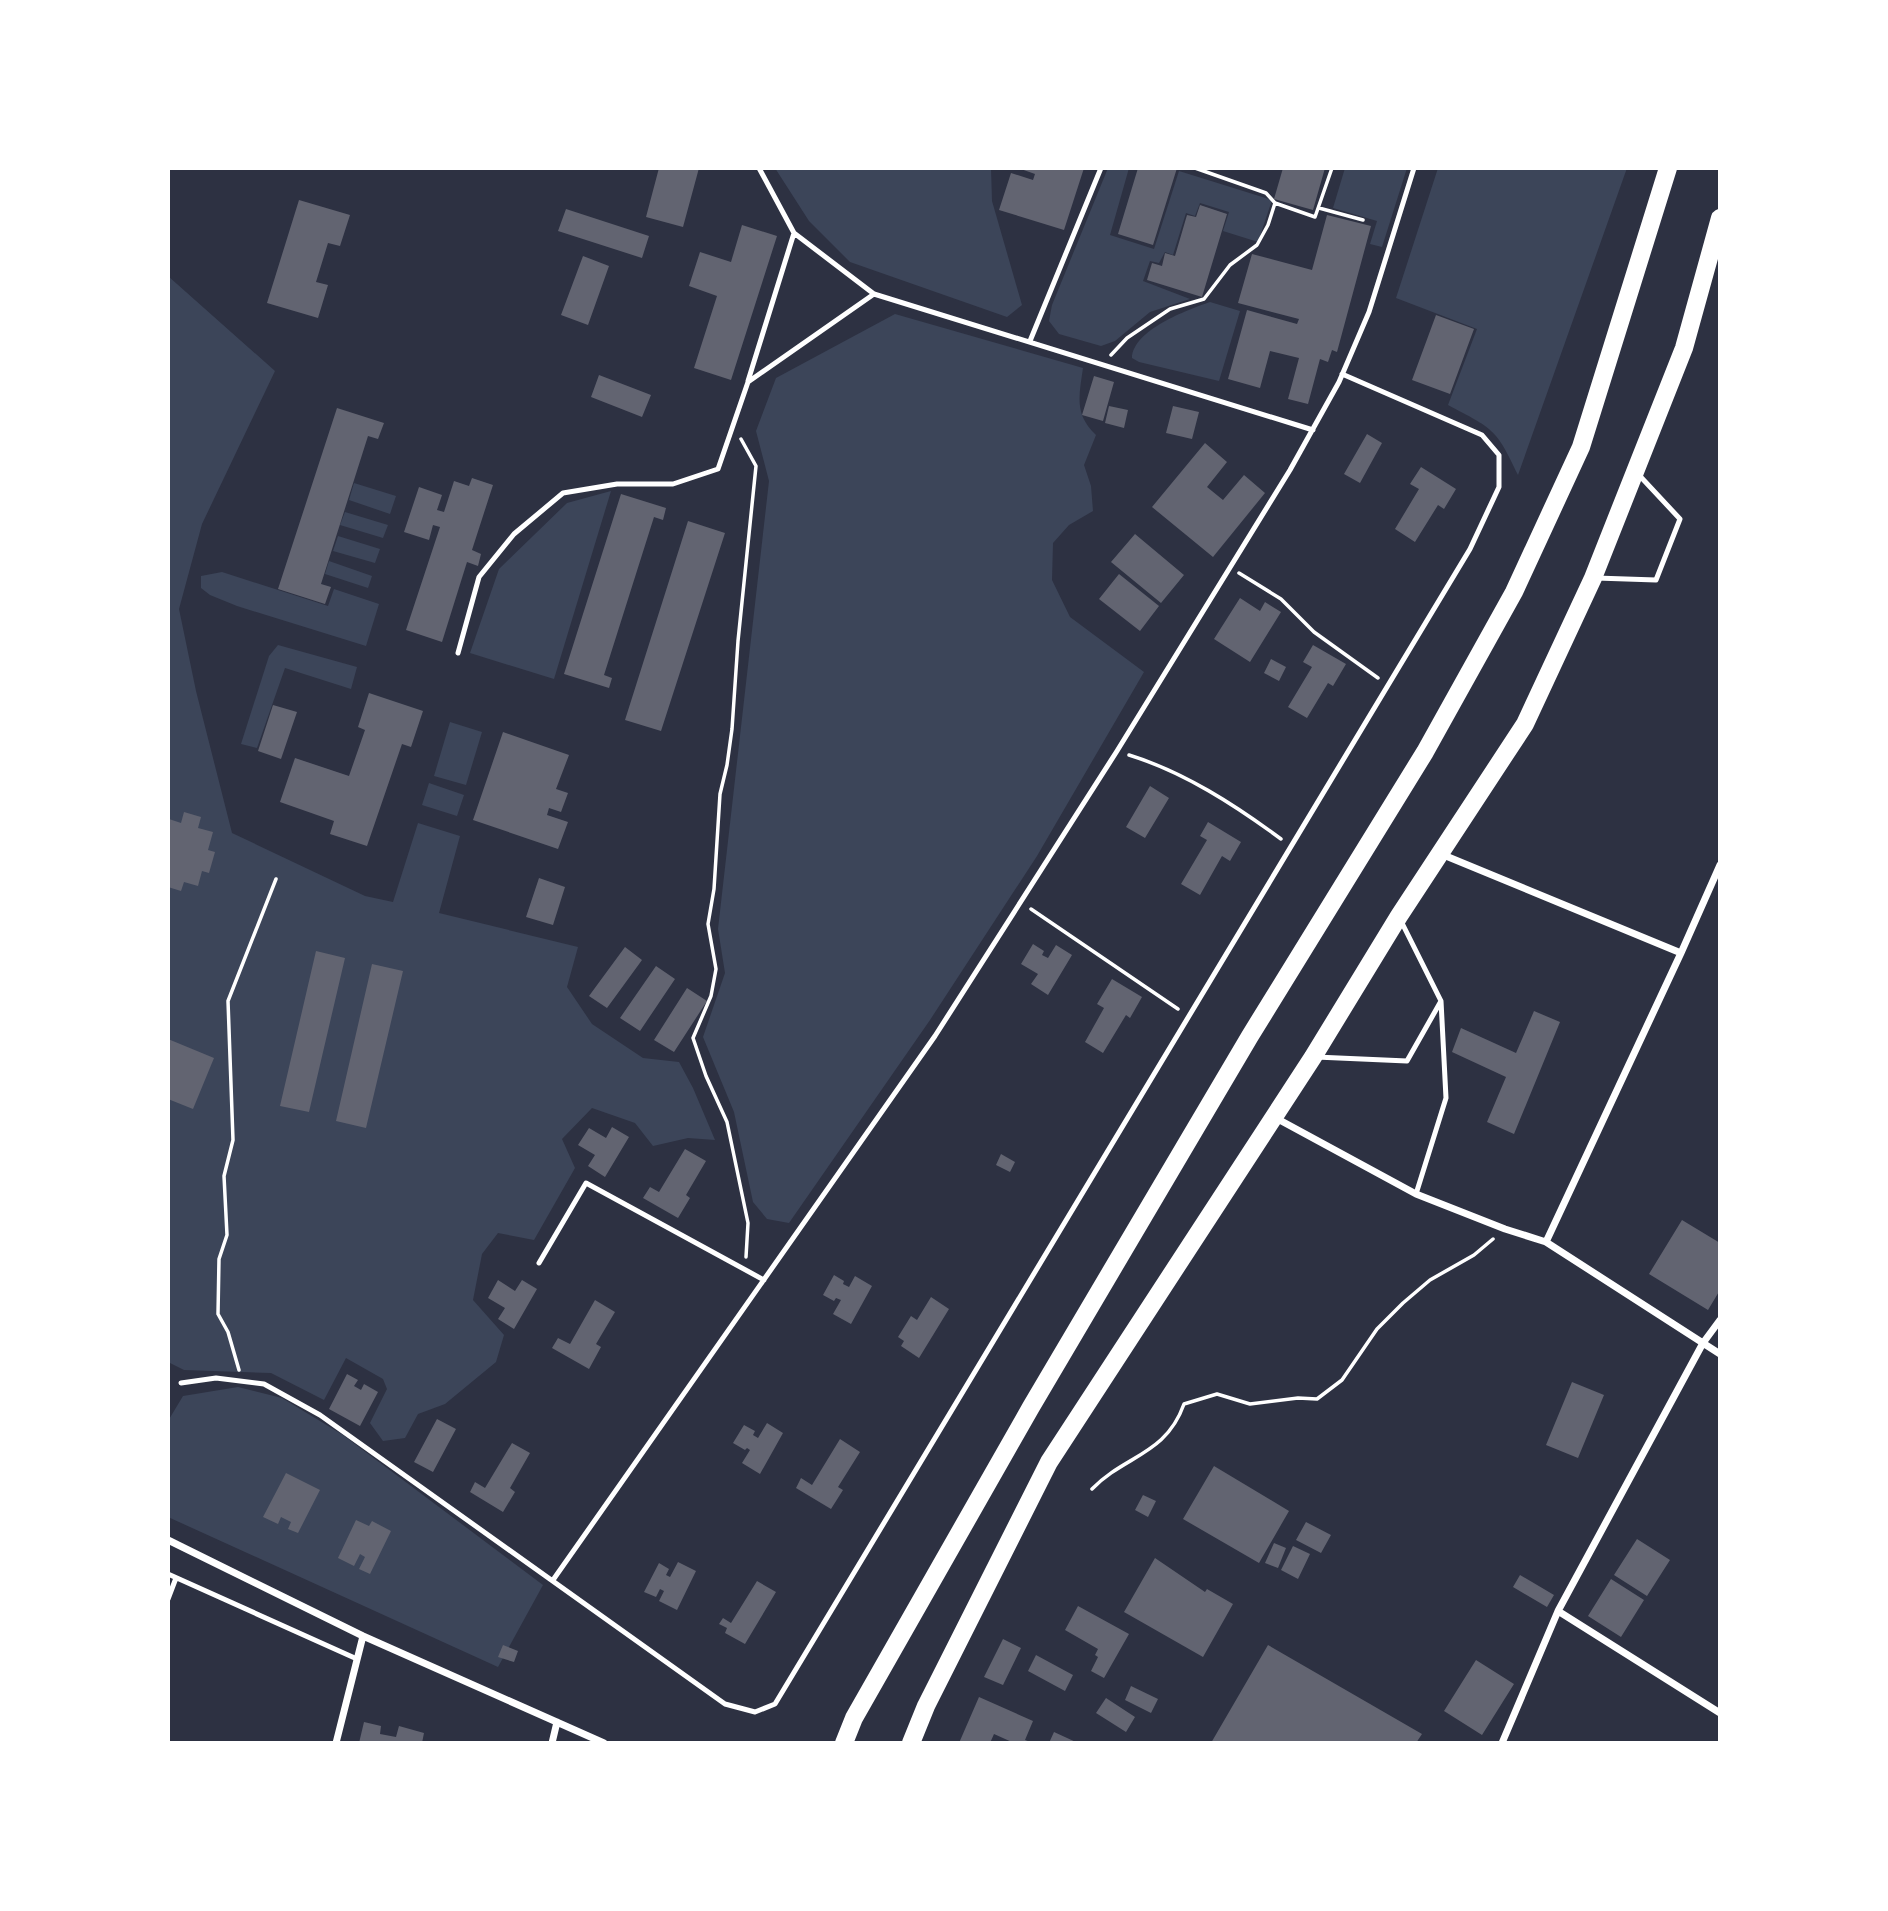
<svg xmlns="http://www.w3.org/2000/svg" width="1888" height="1911" font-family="'Times New Roman',serif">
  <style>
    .green { fill: #3c4559 }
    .building { fill: #626471 }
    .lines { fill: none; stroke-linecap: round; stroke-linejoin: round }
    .path { stroke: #fff; stroke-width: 3.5 }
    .service { stroke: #fff; stroke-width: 5 }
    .minor { stroke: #fff; stroke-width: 7 }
    .primary { stroke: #fff; stroke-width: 18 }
  </style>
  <rect width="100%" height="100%" fill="#2d3142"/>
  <path class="green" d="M 775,168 L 991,168 L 992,201 L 1022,305 L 1007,317 L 850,262 L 809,221 Z
    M 1108,168 L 1129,168 L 1110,235 L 1154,249 L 1179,171 L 1272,200 L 1258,242 L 1223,231 L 1229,212 L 1200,203 L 1195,216 L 1186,213 L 1173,255 L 1165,252 L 1159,263 L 1150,261 L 1143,281 L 1190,299 L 1150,312 L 1115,341 L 1101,346 L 1059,334 L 1049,321 L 1052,305 Z
    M 1345,168 L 1407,168 L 1382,247 L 1370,244 L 1377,221 L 1333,208 Z
    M 1438,168 L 1627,168 L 1518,475 C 1496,428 1493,429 1448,405 L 1477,329 L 1396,298 Z
    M 168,276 L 275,371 L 202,524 L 179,609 L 196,691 L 232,833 L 365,896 L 393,902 L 418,823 L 460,836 L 439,913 L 578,947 L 567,987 L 592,1024 L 643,1058 L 679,1062 L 693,1088 L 715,1140 L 688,1138 L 653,1146 L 635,1123 L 592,1108 L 562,1139 L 575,1168 L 534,1240 L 498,1233 L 482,1254 L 473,1300 L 504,1335 L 496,1362 L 445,1404 L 418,1414 L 405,1438 L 383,1441 L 370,1423 L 387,1389 L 383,1379 L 346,1358 L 324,1400 L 271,1373 L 184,1370 L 168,1362 Z
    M 1210,302 L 1240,311 L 1219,381 L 1139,362 L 1132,358 C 1133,330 1187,310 1210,302 Z
    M 895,314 L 1083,368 C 1079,396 1074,414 1096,435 L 1084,465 L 1091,486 L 1093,511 L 1069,525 L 1053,543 L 1052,580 L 1070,617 L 1144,672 L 1037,856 L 930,1020 L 789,1223 L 767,1219 L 753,1202 L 734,1112 L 703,1037 L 725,973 L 718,929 L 769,481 L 756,431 L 776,378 Z
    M 354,483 L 396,496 L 390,514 L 349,500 Z
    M 611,491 L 554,679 L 470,653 L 499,569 L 567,503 Z
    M 345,512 L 388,525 L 383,538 L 340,525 Z
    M 338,536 L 380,549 L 375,563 L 333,551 Z
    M 329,561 L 372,576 L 368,588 L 325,574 Z
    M 222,572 L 328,606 L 334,589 L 379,604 L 366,646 L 237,606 L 210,595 L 201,588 L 201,576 Z
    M 278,645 L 357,667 L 351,689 L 285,668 L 257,748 L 241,744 L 269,656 Z
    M 450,722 L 482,732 L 466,785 L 434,776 Z
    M 429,783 L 464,795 L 457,816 L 422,805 Z
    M 238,1387 L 282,1398 L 343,1435 L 543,1585 L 498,1667 L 168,1517 L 168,1421 L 183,1396 Z"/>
  <path class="building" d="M 659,168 L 699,168 L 683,227 L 646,217 Z
    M 1018,168 L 1084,168 L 1064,230 L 999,210 L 1011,173 L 1033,180 L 1035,174 Z
    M 1138,168 L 1177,168 L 1153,245 L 1118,234 Z
    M 1283,168 L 1325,168 L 1313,210 L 1274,199 Z
    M 299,200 L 350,215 L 340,246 L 328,243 L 316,282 L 328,285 L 318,318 L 267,303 Z
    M 1200,205 L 1227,214 L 1202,297 L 1147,280 L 1152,263 L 1162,266 L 1165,253 L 1175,256 L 1187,215 L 1196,217 Z
    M 566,209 L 649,236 L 642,258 L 558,231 Z
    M 1327,215 L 1371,226 L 1337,352 L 1332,350 L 1328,362 L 1320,359 L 1308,404 L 1288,399 L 1299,358 L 1270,351 L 1260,388 L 1228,379 L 1247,310 L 1297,324 L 1299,319 L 1238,303 L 1252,254 L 1312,270 Z
    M 742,225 L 777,236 L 731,380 L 694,368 L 717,296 L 689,286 L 700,252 L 731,262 Z
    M 583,256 L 609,266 L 588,325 L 561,315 Z
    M 1436,315 L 1474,329 L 1450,394 L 1412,380 Z
    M 599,375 L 651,395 L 642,417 L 591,397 Z
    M 1094,376 L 1114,382 L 1103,421 L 1082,415 Z
    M 1109,406 L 1128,410 L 1124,428 L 1105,423 Z
    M 1173,406 L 1199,412 L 1192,439 L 1166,433 Z
    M 337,408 L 384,423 L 378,439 L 368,436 L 321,584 L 331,587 L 325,604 L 278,589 Z
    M 1367,434 L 1382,443 L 1360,483 L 1344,474 Z
    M 1205,443 L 1227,462 L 1207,487 L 1223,500 L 1244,475 L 1265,493 L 1213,557 L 1152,507 Z
    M 1421,467 L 1456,489 L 1444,509 L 1438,505 L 1415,542 L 1395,529 L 1419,489 L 1410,484 Z
    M 472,478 L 493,485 L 472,550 L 481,554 L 478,566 L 467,562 L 442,642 L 406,630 L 440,527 L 433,525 L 429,540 L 404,532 L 419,487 L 442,495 L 437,510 L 444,512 L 454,481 L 469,486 Z
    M 621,494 L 666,508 L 663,520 L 654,517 L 604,675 L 612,678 L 609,688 L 564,674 Z
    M 688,521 L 725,533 L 661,731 L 625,720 Z
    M 1135,534 L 1184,575 L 1161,603 L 1111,562 Z
    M 1119,574 L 1159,606 L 1140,631 L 1099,599 Z
    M 1240,598 L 1260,611 L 1265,602 L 1281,612 L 1250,662 L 1214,639 Z
    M 1313,645 L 1346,664 L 1333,686 L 1328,683 L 1307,718 L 1288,707 L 1312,667 L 1303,662 Z
    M 1271,659 L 1286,667 L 1279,681 L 1264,673 Z
    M 369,693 L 423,711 L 411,747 L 402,744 L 367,846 L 330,834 L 334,821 L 280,802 L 295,758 L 349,776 L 365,730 L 358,727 Z
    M 273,705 L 297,712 L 281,759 L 258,751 Z
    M 503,732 L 569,755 L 556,789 L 568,793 L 561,812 L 549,808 L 547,815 L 568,822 L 558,849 L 473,820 Z
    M 1150,786 L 1169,798 L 1145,838 L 1126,827 Z
    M 184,812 L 201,817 L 198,828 L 213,832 L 208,850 L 215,852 L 209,873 L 202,871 L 198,886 L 184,882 L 181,891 L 168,887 L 168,821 L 169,819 L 181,823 Z
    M 1208,822 L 1241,842 L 1230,861 L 1222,856 L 1200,895 L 1181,884 L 1207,840 L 1200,836 Z
    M 539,878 L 565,887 L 553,925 L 526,917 Z
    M 1033,944 L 1044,951 L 1042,955 L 1048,958 L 1056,945 L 1072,955 L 1048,995 L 1031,984 L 1038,974 L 1021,964 Z
    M 625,947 L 642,960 L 607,1008 L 589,996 Z
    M 316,951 L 345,958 L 309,1112 L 280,1106 Z
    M 372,964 L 403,971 L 366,1128 L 336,1121 Z
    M 656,966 L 675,979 L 640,1031 L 620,1018 Z
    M 1112,979 L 1142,997 L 1130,1018 L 1126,1015 L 1103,1053 L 1085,1042 L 1104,1008 L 1097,1004 Z
    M 687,988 L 707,1001 L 674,1052 L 654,1040 Z
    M 1534,1011 L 1560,1022 L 1514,1134 L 1487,1122 L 1506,1077 L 1452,1052 L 1461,1028 L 1516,1053 Z
    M 168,1039 L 214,1058 L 193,1109 L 168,1099 Z
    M 612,1127 L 629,1137 L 605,1177 L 588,1166 L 595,1155 L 578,1145 L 589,1128 L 606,1138 Z
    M 685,1149 L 706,1161 L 686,1195 L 690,1198 L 678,1218 L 643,1198 L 650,1187 L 659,1192 Z
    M 1001,1154 L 1015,1162 L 1010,1172 L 996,1165 Z
    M 1682,1220 L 1720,1243 L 1720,1290 L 1708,1310 L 1649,1274 Z
    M 834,1275 L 844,1281 L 843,1284 L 849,1287 L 855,1276 L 872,1286 L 851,1324 L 833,1314 L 841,1300 L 836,1298 L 834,1301 L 823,1295 Z
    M 498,1280 L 515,1291 L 522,1280 L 537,1289 L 514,1329 L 498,1319 L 505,1308 L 488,1298 Z
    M 931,1297 L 949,1309 L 919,1358 L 901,1346 L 904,1341 L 898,1337 L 911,1316 L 917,1320 Z
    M 595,1300 L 615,1312 L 596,1344 L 601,1347 L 589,1369 L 552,1348 L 558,1338 L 570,1344 Z
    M 347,1374 L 358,1380 L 354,1386 L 361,1390 L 364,1384 L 378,1392 L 360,1426 L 329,1409 Z
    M 1572,1382 L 1604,1395 L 1578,1458 L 1546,1445 Z
    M 437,1419 L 456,1429 L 433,1472 L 414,1462 Z
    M 767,1423 L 783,1433 L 760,1474 L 742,1463 L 750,1450 L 747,1448 L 745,1450 L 733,1443 L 744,1425 L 755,1431 L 753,1435 L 758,1438 Z
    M 840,1439 L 860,1452 L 838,1487 L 843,1490 L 831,1509 L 796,1488 L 801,1478 L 812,1485 Z
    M 512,1443 L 530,1453 L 510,1488 L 515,1492 L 503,1512 L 470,1492 L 475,1482 L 485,1488 Z
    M 1214,1466 L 1289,1511 L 1259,1563 L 1183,1519 Z
    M 286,1473 L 320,1490 L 298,1533 L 288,1529 L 291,1522 L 281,1517 L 278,1524 L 263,1517 Z
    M 1143,1495 L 1156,1501 L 1148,1517 L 1135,1510 Z
    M 356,1520 L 369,1526 L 372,1521 L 391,1531 L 370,1574 L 359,1569 L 365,1557 L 360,1554 L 354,1566 L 338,1558 Z
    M 1306,1522 L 1331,1535 L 1321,1553 L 1296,1540 Z
    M 1637,1539 L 1670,1560 L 1647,1596 L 1614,1575 Z
    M 1274,1543 L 1286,1548 L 1278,1568 L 1265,1563 Z
    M 1293,1546 L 1310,1554 L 1298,1579 L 1281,1570 Z
    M 1155,1558 L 1205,1592 L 1207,1589 L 1233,1604 L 1203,1657 L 1124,1612 Z
    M 678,1562 L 696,1571 L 677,1610 L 659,1601 L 664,1591 L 660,1589 L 656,1597 L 644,1592 L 659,1563 L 669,1569 L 666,1575 L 670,1577 Z
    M 1520,1575 L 1554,1595 L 1547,1607 L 1513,1587 Z
    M 1611,1579 L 1644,1600 L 1621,1637 L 1588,1616 Z
    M 757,1581 L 776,1592 L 745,1644 L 725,1633 L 727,1628 L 719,1624 L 723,1618 L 731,1623 Z
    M 1078,1606 L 1129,1634 L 1104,1678 L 1091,1671 L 1098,1657 L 1095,1655 L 1098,1649 L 1065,1630 Z
    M 1003,1639 L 1021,1648 L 1003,1685 L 984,1677 Z
    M 503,1645 L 518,1651 L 514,1662 L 498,1657 Z
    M 1268,1645 L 1422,1734 L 1416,1743 L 1211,1743 Z
    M 1036,1655 L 1073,1675 L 1065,1691 L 1028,1671 Z
    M 1476,1660 L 1514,1684 L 1482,1735 L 1444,1711 Z
    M 1131,1686 L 1158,1699 L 1151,1713 L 1125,1700 Z
    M 979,1697 L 1033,1721 L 1025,1740 L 1033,1743 L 1014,1743 L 994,1734 L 990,1743 L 959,1743 Z
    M 1106,1698 L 1135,1717 L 1126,1732 L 1096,1713 Z
    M 364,1722 L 381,1726 L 380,1734 L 396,1737 L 399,1726 L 424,1733 L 422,1743 L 359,1743 Z
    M 1054,1732 L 1078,1743 L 1049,1743 Z"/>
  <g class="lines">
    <path class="path" d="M 1195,168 L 1266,193 L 1275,203 L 1315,217 L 1332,168
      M 1319,208 L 1363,220
      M 1111,355 L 1127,338 L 1170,309 L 1204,299 L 1230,265 L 1257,245 L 1268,225 L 1275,203
      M 741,439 L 756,466 L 738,641 L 732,729 L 727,765 L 720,794 L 714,889 L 708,924 L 716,969 L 711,996 L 693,1038 L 706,1076 L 727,1122 L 748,1223 L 746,1257
      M 1239,573 L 1281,599 L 1314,632 L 1378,678
      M 1129,755 C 1184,772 1235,805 1281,839
      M 1031,909 L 1178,1009
      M 239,1370 L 228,1332 L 218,1314 L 219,1259 L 227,1235 L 224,1176 L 233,1140 L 228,1001 L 276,879
      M 1092,1489 C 1125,1455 1166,1455 1184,1404 L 1217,1394 L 1250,1404 L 1298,1398 L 1317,1399 L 1342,1380 L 1377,1329 L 1403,1303 L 1430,1280 L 1474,1255 L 1493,1239"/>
    <path class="service" d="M 759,168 L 794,233 L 874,294 L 1313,430
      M 1030,341 L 1101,168
      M 748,381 L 794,233
      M 1596,578 L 1656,580 L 1680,519 L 1638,474
      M 458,653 L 479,577 L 514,534 L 563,493 L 617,484 L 673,484 L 718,469 L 748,382 L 874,294
      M 1316,1057 L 1407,1061 L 1441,1001 L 1401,921
      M 1416,1194 L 1446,1098 L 1441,1001
      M 539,1263 L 586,1183 L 764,1280
      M 181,1383 L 216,1378 L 264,1384 L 320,1415 L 725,1704 L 755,1712 L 775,1704 L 1470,549 L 1499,487 L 1499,455 L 1482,435 L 1342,374
      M 168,1574 L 357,1659
      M 553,1580 L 935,1036 L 1117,751 L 1290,470 L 1339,382 L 1369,312 L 1414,168
      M 168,1599 L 176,1578"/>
    <path class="minor" d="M 1441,854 L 1681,953
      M 1274,1117 L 1416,1194 L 1505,1229 L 1546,1242 L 1720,1354
      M 1546,1242 L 1681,953 L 1720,865
      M 168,1540 L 363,1636 L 604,1743
      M 1558,1611 L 1720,1713
      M 336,1743 L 363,1636
      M 552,1743 L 557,1722
      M 1502,1743 L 1558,1611 L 1703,1343 L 1720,1320"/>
    <path class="primary" d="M 844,1743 L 854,1718 L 1031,1407 L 1250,1036 L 1425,752 L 1514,592 L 1581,447 L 1668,168
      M 911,1743 L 926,1706 L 1049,1462 L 1313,1057 L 1399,916 L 1525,724 L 1593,578 L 1684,348 L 1720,218"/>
  </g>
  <rect width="1888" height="1911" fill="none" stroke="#ffffff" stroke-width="340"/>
</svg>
